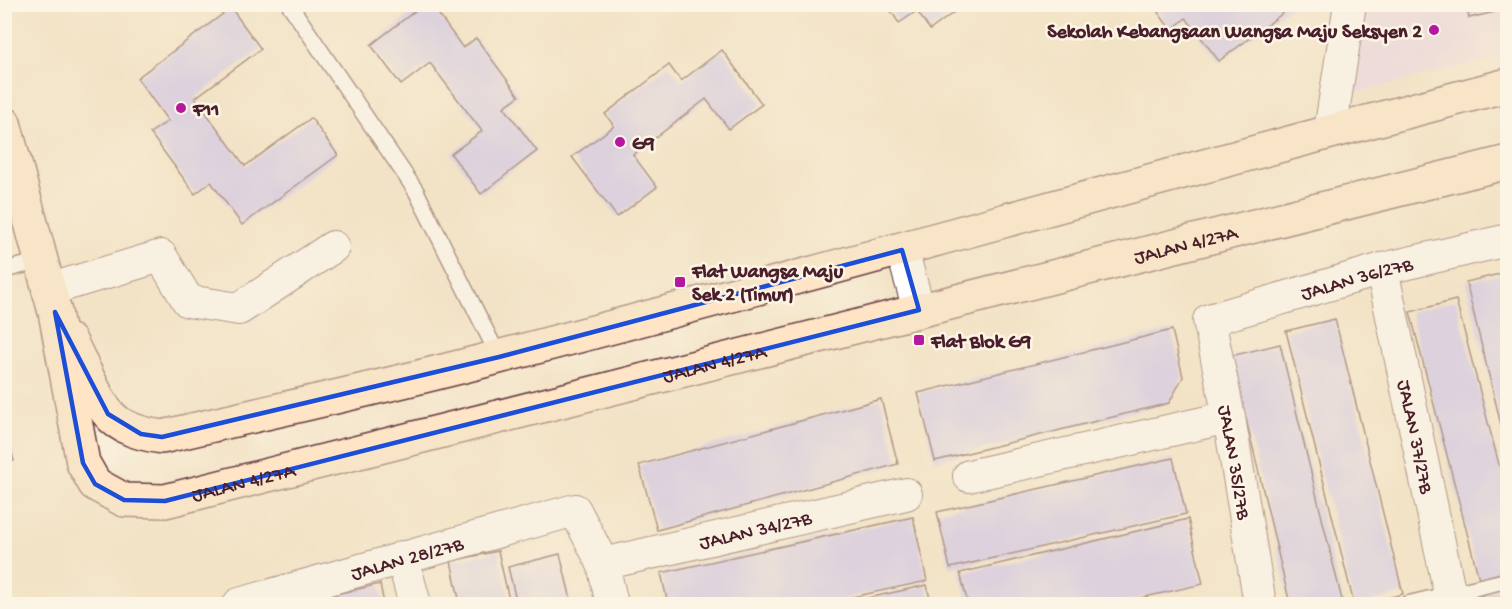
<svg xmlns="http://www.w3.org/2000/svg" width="1512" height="609" viewBox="0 0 1512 609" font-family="'Gochi Hand',sans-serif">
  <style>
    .built { fill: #e7d2ef }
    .building { fill: #c2bbf7 }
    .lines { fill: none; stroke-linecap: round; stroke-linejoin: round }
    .lane-casing { stroke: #633c42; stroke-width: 18 }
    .street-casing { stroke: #633c42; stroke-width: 34 }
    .secondary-casing { stroke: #633c42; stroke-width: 36 }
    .lane { stroke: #fff; stroke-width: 15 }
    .street { stroke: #fff; stroke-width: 32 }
    .secondary { stroke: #ffe4c6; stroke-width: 33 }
    .marked { fill: none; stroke: #1d4ed8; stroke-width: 4.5; stroke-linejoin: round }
    .poi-dot { fill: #b5179e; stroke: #fcf5e5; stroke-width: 2 }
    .labels { text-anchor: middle; stroke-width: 5; stroke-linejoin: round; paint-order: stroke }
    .poi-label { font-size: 20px; font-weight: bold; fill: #4a1f2b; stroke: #fcf5e5; text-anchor: start }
    .street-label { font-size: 20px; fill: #4a1f2b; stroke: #fcf5e5 }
  </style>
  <rect width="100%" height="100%" fill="#fcf5e5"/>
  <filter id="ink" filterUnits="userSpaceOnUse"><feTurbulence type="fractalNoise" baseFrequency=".0167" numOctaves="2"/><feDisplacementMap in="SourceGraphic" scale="12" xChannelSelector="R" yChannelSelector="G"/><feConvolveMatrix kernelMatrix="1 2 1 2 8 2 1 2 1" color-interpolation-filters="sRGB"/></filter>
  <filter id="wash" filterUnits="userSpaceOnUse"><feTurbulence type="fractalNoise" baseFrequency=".008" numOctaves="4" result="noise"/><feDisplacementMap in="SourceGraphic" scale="24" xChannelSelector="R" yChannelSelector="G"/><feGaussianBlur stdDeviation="1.35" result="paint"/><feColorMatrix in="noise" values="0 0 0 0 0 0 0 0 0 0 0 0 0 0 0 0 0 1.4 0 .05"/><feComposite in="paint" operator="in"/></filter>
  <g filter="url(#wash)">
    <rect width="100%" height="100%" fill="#f3e3c6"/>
    <!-- built -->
    <polygon class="built" points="1365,5 1507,5 1507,56 1350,94"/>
    <g id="blocks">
      <!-- building -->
      <g class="building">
        <polygon points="424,4 431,4 463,48 476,38 519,96 504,107 537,151 481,194 451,154 482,131 430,63 401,85 371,45"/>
        <polygon points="886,4 965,4 930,30 917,11 899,23"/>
        <polygon points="1152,4 1216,4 1219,8 1224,4 1295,4 1219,61 1186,18 1171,30"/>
        <polygon points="1466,5 1508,5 1508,9 1469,18"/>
        <polygon points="231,8 261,49 195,98 245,166 311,118 338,155 242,225 211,182 195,194 150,133 168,121 137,78"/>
        <polygon points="722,50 762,104 729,129 706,99 633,155 657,187 617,217 572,157 614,126 605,114 669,65 681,81"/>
        <polygon points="1508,272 1508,448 1507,449 1466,282"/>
        <polygon points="1456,300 1508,499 1508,571 1479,579 1410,312"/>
        <polygon points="1335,319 1403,594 1362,604 1354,604 1286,331"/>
        <polygon points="1172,330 1183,377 1169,403 935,461 918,393"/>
        <polygon points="1280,344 1328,543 1343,604 1290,604 1268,511 1231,356"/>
        <polygon points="881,399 898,464 657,530 639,465"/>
        <polygon points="4,422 14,461 4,463"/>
        <polygon points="1173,458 1186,514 950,568 937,512"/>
        <polygon points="913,517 927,581 820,604 668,604 661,573"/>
        <polygon points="1188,519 1203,584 1114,604 968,604 960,573"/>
        <polygon points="498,551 510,604 460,604 451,561"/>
        <polygon points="560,554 572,604 517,604 508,567"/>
        <polygon points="380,584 384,604 334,604 332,595"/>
        <polygon points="927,585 931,604 841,604"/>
        <polygon points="1508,587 1508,604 1483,604 1481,593"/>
      </g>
    </g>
  </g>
  <g filter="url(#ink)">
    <use href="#blocks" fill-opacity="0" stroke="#633c42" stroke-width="1.5"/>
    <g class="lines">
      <!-- lane casing -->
      <g class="lane-casing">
        <g id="lane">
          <polyline points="289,4 416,191 499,357"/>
          <polyline points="4,270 41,261"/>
          <polyline points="1407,604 1508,580"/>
        </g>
      </g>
      <!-- street casing -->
      <g class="street-casing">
        <g id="street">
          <polyline points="1330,131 1350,4"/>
          <polyline points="902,250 919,310"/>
          <path id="s1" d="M1382 269 1452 604"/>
          <polyline points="48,290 161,256 188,301 239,309 333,247"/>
          <polyline points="969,476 1229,417"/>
          <polyline points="402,557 415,604"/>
          <path id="s2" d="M603 564 906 494"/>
          <path id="s3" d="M239 604 575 510 603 564 612 604"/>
          <path id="s4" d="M1260 604 1229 417 1209 320 1382 269 1508 240"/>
        </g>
      </g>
      <!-- secondary casing -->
      <g class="secondary-casing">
        <g id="secondary">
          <path id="s5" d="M4 123 55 312 83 463 95 484 124 500 165 501 1508 162"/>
          <path d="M70 341C81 362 94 394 107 412 120 429 143 434 162 437 276 410 390 386 502 356 838 269 1172 172 1508 85"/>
        </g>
      </g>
      <!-- lane -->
      <use href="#lane" class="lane"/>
      <!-- street -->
      <use href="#street" class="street"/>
      <!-- secondary -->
      <use href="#secondary" class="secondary"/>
    </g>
  </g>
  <!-- marked area -->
  <path d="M0 0H1512V609H0ZM902 250 919 310 165 501 124 500 95 484 83 463 55 312 108 414 141 434 162 437 499 357Z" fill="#f3e3c6" fill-opacity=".55" fill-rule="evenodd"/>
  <path class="marked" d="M902 250 919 310 165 501 124 500 95 484 83 463 55 312 108 414 141 434 162 437 499 357Z"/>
  <!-- markers -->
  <g class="poi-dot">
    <circle cx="1434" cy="30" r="6"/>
    <circle cx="181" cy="108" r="6"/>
    <circle cx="620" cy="142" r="6"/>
    <rect x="674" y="276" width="12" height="12" rx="3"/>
    <rect x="913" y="334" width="12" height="12" rx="3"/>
  </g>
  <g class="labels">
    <!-- poi labels -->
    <g class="poi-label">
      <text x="1422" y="37" text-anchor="end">Sekolah Kebangsaan Wangsa Maju Seksyen 2</text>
      <text x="193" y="115">F11</text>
      <text x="632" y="149">G9</text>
      <text x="692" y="277">Flat Wangsa Maju<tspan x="692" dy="23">Sek 2 (Timur)</tspan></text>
      <text x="931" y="347">Flat Blok G9</text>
    </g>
    <!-- street labels -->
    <g class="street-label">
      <text dy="7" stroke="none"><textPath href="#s5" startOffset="1500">JALAN 4/27A</textPath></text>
      <text dy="7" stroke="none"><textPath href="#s4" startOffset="442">JALAN 36/27B</textPath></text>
      <text dy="7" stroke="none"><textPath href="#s5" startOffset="1014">JALAN 4/27A</textPath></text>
      <text dy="7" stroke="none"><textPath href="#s1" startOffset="171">JALAN 37/27B</textPath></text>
      <text transform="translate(1236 462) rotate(80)" y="7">JALAN 35/27B</text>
      <text dy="7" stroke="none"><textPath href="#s5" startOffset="528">JALAN 4/27A</textPath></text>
      <text dy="7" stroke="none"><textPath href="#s2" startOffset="156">JALAN 34/27B</textPath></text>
      <text dy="7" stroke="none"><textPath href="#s3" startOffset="174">JALAN 28/27B</textPath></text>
    </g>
  </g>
  <!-- margin -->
  <rect width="1512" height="609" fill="none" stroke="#fcf5e5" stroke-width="24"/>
</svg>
